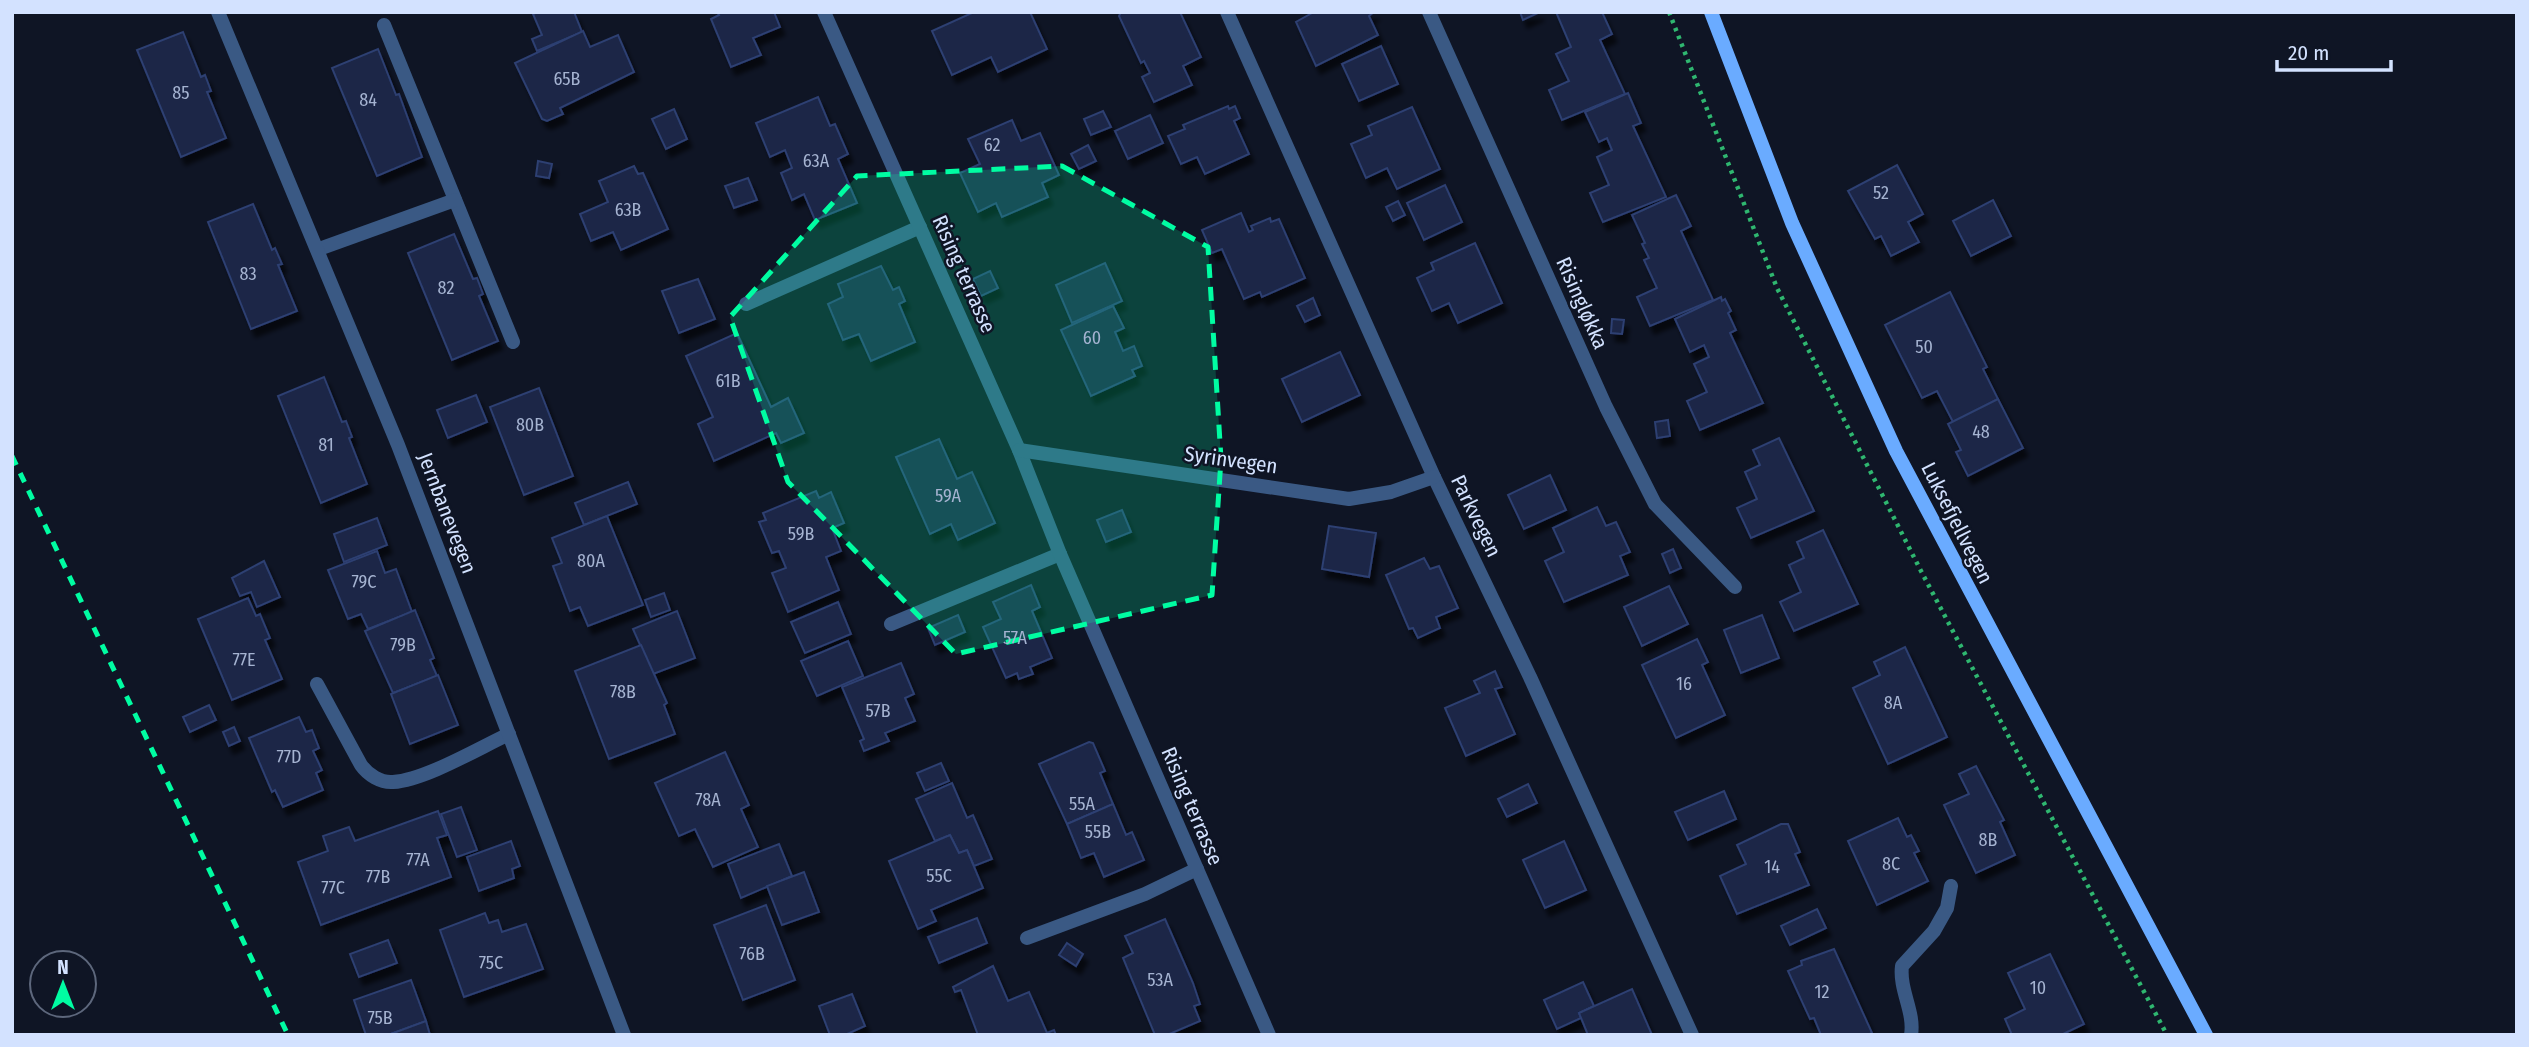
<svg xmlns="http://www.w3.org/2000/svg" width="2529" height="1047" viewBox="0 0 2529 1047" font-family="'Fira Sans Condensed',sans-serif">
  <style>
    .building { fill: #1b2646; stroke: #2d3f72; stroke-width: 2; filter: url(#shadow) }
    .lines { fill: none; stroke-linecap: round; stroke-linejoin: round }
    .path { stroke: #2fb770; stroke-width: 4.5; stroke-dasharray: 3.5 5; stroke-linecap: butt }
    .lane { stroke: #3a5984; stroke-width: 14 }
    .street { stroke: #3a5984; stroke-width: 14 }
    .secondary { stroke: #6aabff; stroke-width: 14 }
    .rail { stroke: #00fda2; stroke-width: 5; stroke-dasharray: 10 9; stroke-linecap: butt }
    .marked { fill: #00fda2; fill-opacity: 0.2; stroke: #00fda2; stroke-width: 5; stroke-dasharray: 14 9; stroke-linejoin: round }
    .labels { text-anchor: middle; stroke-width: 5; stroke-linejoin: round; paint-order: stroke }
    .number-label { font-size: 18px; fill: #a5b3d1 }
    .street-label { font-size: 21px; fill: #d3e2ff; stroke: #0f1525 }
  </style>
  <defs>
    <filter id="shadow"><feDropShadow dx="4.5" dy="8" stdDeviation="2" flood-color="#0009"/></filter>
  </defs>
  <rect width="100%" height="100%" fill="#0f1525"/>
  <!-- building -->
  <g class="building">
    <polygon points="538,12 574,12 582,32 537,51 532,39 542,35 533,14"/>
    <polygon points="717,12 774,12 780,27 753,38 761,55 731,67 711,19 719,15"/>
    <polygon points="974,12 1030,12 1047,49 998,72 991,57 952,75 932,31"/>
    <polygon points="1121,12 1180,12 1201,57 1183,66 1192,85 1154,102 1142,77 1150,73 1144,61 1141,63 1119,16"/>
    <polygon points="1314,12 1374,12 1369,16 1378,35 1316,66 1296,22"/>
    <polygon points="1520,12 1540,12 1523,20"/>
    <polygon points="1556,12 1602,12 1612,34 1600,40 1625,94 1562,120 1549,90 1569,81 1556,54 1571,47"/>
    <polygon points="583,31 590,47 618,35 634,72 560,108 563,114 547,121 542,119 515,63"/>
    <polygon points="183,32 201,77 205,75 211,91 207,92 226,138 181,157 137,50"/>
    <polygon points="1381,46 1398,84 1359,101 1342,64"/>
    <polygon points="378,49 396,95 399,94 422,157 377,176 332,68"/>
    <polygon points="1628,93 1641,123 1633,126 1666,197 1603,222 1590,193 1609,185 1597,157 1612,150 1607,138 1599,142 1585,112"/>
    <polygon points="818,97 830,126 835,124 848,154 838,159 857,203 815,220 804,194 792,200 781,173 792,168 785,150 770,157 756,123"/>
    <polygon points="1228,106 1229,109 1235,106 1240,118 1234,121 1249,154 1205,174 1197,157 1181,164 1168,136 1185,129 1183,125"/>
    <polygon points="1412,107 1440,169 1397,189 1387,168 1366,178 1351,144 1372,135 1368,126"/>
    <polygon points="674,109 687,139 666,149 652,119"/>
    <polygon points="1103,111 1111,127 1091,135 1084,119"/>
    <polygon points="1150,115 1163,143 1128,159 1115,131"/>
    <polygon points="1012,120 1021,141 1040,133 1059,175 1042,183 1048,197 1002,217 996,203 978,212 960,173 980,164 968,139"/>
    <polygon points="1088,145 1096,161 1079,169 1071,154"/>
    <polygon points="538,161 552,164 549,178 536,176"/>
    <polygon points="1897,165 1923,214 1908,222 1919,242 1891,256 1881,236 1875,239 1848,191"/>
    <polygon points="634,166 638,174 643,173 668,229 621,250 613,232 591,241 580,214 608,202 599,181"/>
    <polygon points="748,178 757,200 734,208 725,186"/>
    <polygon points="1445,185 1462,222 1424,240 1407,203"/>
    <polygon points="1676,195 1691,226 1681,231 1713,300 1650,326 1637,297 1657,288 1644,260 1649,258 1642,244 1645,243 1632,215"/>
    <polygon points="1993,200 2011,236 1971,256 1953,221"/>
    <polygon points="1398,201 1405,215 1393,221 1386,207"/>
    <polygon points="253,204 272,250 275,248 282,264 278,265 297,311 251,329 208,222"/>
    <polygon points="1241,213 1249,232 1253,230 1251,226 1270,218 1271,222 1279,219 1305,278 1262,297 1260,292 1244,299 1222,249 1212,253 1202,230"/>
    <polygon points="454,234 473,279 477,278 483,294 479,296 498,341 452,360 408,253"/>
    <polygon points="1475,243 1502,303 1458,323 1449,303 1432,311 1417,278 1434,270 1431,263"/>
    <polygon points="1105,263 1122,301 1072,323 1056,285"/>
    <polygon points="881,266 893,290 899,287 905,301 899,304 915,342 871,361 859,334 843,340 828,304 843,297 838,284"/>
    <polygon points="990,271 998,288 981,296 973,279"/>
    <polygon points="698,279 715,319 679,333 662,291"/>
    <polygon points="1950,292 1987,367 1983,369 1998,399 1953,422 1937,391 1922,398 1885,325"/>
    <polygon points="1721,297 1722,301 1725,299 1731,311 1728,313 1736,330 1730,333 1763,403 1700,430 1687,401 1707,392 1694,364 1709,357 1704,345 1690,352 1675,319"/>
    <polygon points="1313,298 1320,315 1305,322 1297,306"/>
    <polygon points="1113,306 1124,328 1115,332 1123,351 1134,346 1142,366 1132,370 1135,376 1091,396 1061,330"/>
    <polygon points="1612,319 1624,320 1622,334 1611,333"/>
    <polygon points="737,333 771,407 788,398 804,433 781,443 776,433 714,461 698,424 713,417 686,356"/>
    <polygon points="1340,352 1360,395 1302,422 1282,379"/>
    <polygon points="324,377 342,422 346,421 352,437 349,438 367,484 321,503 278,396"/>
    <polygon points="539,388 573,476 524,495 490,407"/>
    <polygon points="476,395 487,422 448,438 437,410"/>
    <polygon points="1998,399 2023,448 1968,476 1956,452 1961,450 1948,424"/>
    <polygon points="1668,420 1670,436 1657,438 1655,422"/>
    <polygon points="1779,438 1814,511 1751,538 1737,508 1757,499 1745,472 1760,465 1753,450"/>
    <polygon points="939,439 957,479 972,472 995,523 958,540 951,524 930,534 896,457"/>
    <polygon points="1550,475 1566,510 1524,529 1508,495"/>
    <polygon points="628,482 637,504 584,525 575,503"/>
    <polygon points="816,491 819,498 831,492 844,523 832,528 841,551 826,557 839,590 788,612 772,573 786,568 779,551 772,553 759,522 766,520 763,513"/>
    <polygon points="1597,507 1606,526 1616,522 1630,552 1620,556 1628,575 1564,602 1545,561 1564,552 1553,528"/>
    <polygon points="1122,510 1131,532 1106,542 1097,520"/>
    <polygon points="607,516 643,605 588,626 580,607 570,611 553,566 562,563 552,538"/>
    <polygon points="377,518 387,545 344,562 334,534"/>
    <polygon points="1329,526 1376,533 1369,577 1322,569"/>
    <polygon points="1823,530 1858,604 1794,631 1780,602 1801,592 1789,565 1804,558 1797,542"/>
    <polygon points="1673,549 1681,568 1670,573 1662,554"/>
    <polygon points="377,551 385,573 396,569 412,612 368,629 361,614 348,619 328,570"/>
    <polygon points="1424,558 1430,569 1439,566 1458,608 1436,617 1440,628 1418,638 1413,628 1409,629 1386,575"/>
    <polygon points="264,561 280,597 257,607 251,592 240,596 232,578"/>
    <polygon points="1031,585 1040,607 1032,611 1052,658 1030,667 1033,674 1019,679 1017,673 1006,678 983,627 1001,619 993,602"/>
    <polygon points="1669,586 1688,624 1642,646 1624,607"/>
    <polygon points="664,593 670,610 651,617 645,600"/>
    <polygon points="248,598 256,616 260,614 270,638 265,640 282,679 232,700 198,619"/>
    <polygon points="838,602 851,634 805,653 791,622"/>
    <polygon points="415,610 434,658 430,660 437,676 393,693 365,631"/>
    <polygon points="677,611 695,658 653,674 633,629"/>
    <polygon points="958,615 965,632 935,645 928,628"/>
    <polygon points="1762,615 1779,658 1741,673 1724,630"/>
    <polygon points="1697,639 1708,662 1702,665 1725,715 1676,738 1642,665"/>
    <polygon points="848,641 863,676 817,696 801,661"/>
    <polygon points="641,645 667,703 664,705 675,734 609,759 575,671"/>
    <polygon points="1905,647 1947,737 1888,764 1853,688 1880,675 1874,662"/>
    <polygon points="901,663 914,694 905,698 915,721 885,733 889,741 864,751 860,741 864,739 842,687"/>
    <polygon points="1495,671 1502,687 1495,689 1515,734 1466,756 1445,708 1480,693 1474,681"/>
    <polygon points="438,675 458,725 410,744 391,694"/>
    <polygon points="209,705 216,720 190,732 183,717"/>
    <polygon points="299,717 306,732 312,730 319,748 313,751 322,770 316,773 323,790 283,807 275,790 272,792 249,738"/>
    <polygon points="234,727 240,741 229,746 223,732"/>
    <polygon points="1089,742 1093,743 1105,771 1100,773 1113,804 1067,824 1039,764"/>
    <polygon points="725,752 749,805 741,809 758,847 713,867 695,829 679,836 655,783"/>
    <polygon points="941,763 949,781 925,791 917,773"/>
    <polygon points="1976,766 2004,820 2000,822 2015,855 1976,873 1944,805 1969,794 1959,774"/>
    <polygon points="952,783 967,818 973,815 992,859 974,866 967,850 959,853 950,835 935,841 916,799"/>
    <polygon points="1528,784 1537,803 1507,817 1498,799"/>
    <polygon points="1724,791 1736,819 1688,840 1675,812"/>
    <polygon points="1113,804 1126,835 1132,832 1144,860 1104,877 1094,853 1081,858 1067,824"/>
    <polygon points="461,807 477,850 457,857 441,814"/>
    <polygon points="438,811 447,835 437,838 451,877 321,925 298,862 328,851 323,836 349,827 355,841"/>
    <polygon points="1898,818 1907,837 1911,835 1919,851 1914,853 1928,881 1877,905 1848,841"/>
    <polygon points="1781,824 1788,824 1800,852 1795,854 1809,885 1737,914 1720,876 1746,864 1737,845"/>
    <polygon points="950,835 959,853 967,850 983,888 931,910 936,921 918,929 889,861"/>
    <polygon points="511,841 520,866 512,869 514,878 479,891 467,857"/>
    <polygon points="1564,841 1586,890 1545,908 1523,860"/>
    <polygon points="779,844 792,876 741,898 728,864"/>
    <polygon points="804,872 819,912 782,925 767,886"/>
    <polygon points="766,905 795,980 743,1000 714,925"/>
    <polygon points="1817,909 1826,928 1790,945 1781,926"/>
    <polygon points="485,913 489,923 498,920 502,932 526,924 543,969 464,997 440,930"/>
    <polygon points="977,918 987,943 939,963 928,937"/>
    <polygon points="1165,919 1193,983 1200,1004 1194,1006 1200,1021 1167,1035 1155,1035 1123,958 1133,953 1125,936"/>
    <polygon points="388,940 397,963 359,977 350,954"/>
    <polygon points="1067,943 1083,954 1076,966 1059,955"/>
    <polygon points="1834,949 1872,1033 1867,1035 1821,1035 1814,1018 1810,1019 1788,971 1802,965 1801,961"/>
    <polygon points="2050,954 2084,1024 2061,1035 2012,1035 2005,1019 2025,1009 2008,973"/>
    <polygon points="993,966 1008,1001 1029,992 1047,1033 1054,1030 1056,1035 978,1035 961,990 955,992 953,987"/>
    <polygon points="411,980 426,1021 388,1035 366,1035 354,1000"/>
    <polygon points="1583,982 1594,1006 1579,1013 1581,1018 1557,1029 1544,1000"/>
    <polygon points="1632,989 1652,1035 1588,1035 1579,1013"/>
    <polygon points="852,994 865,1026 845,1035 830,1035 819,1006"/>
    <polygon points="426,1021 430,1035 388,1035"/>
  </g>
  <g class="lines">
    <!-- path -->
    <polyline class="path" points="1669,12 1777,288 1921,571 2167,1035"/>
    <!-- lane -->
    <g class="lane">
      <polyline points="384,25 513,342"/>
      <polyline points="319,249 455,200"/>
      <polyline points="746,304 920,227"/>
      <polyline points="891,624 1060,554"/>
      <path d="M317 684 361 765C368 775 381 783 393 782 425 780 479 748 509 734"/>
      <polyline points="1027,938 1145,894 1197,869"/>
      <path d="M1911 1035C1915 1012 1899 990 1902 966L1934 931 1947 908 1951 886"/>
    </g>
    <!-- street -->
    <g class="street">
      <polyline points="218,12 398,445 624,1035"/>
      <polyline points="824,12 1019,450 1060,554 1269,1035"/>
      <polyline points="1227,12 1434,477 1530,677 1692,1035"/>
      <polyline points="1429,12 1606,407 1655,504 1735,587"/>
      <polyline points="1019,450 1349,499 1391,492 1434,477"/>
    </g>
    <!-- secondary -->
    <polyline class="secondary" points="1711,12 1792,223 1896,451 2206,1035"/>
    <!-- rail -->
    <polyline class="rail" points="12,456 288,1035"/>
  </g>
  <!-- marked area -->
  <path class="marked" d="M1062 166 1208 247 1221 459 1212 595 956 654 788 482 730 317 857 176Z"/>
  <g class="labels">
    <!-- number labels -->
    <g class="number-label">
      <text x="567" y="85">65B</text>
      <text x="181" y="99">85</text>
      <text x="368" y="106">84</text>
      <text x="992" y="151">62</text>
      <text x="816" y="167">63A</text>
      <text x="1881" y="199">52</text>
      <text x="628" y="216">63B</text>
      <text x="248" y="280">83</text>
      <text x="446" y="294">82</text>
      <text x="1092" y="344">60</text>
      <text x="1924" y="353">50</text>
      <text x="728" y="387">61B</text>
      <text x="530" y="431">80B</text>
      <text x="1981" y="438">48</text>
      <text x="326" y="451">81</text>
      <text x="948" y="502">59A</text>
      <text x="801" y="540">59B</text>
      <text x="591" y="567">80A</text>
      <text x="364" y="588">79C</text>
      <text x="1015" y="644">57A</text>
      <text x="403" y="651">79B</text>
      <text x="244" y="666">77E</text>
      <text x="1684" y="690">16</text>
      <text x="623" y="698">78B</text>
      <text x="1893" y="709">8A</text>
      <text x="878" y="717">57B</text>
      <text x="289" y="763">77D</text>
      <text x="708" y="806">78A</text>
      <text x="1082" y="810">55A</text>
      <text x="1098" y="838">55B</text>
      <text x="1988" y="846">8B</text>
      <text x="418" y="866">77A</text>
      <text x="1891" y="870">8C</text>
      <text x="1772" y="873">14</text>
      <text x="939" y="882">55C</text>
      <text x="378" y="883">77B</text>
      <text x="333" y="894">77C</text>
      <text x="752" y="960">76B</text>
      <text x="491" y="969">75C</text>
      <text x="1160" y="986">53A</text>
      <text x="2038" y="994">10</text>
      <text x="1822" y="998">12</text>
      <text x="380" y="1024">75B</text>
    </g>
    <!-- street labels -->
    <g class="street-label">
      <text transform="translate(964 274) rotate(66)" y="7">Rising terrasse</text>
      <text transform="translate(1582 303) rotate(66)" y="7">Risingløkka</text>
      <text transform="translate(1231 460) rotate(8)" y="7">Syrinvegen</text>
      <text transform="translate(447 513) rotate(69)" y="7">Jernbanevegen</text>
      <text transform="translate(1476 516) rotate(64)" y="7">Parkvegen</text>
      <text transform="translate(1957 523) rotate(63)" y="7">Luksefjellvegen</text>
      <text transform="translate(1192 806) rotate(67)" y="7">Rising terrasse</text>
    </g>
  </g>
  <!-- border -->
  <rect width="2529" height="1047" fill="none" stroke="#d3e2ff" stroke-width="28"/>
  <!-- north arrow -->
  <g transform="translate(63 984)"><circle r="33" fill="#0f1525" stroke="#5d677c" stroke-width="2"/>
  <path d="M0-5L12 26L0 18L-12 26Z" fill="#00fda2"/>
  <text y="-10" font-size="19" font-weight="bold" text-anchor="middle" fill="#d3e2ff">N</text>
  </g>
  <!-- scale -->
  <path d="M2277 60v10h114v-10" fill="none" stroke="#d3e2ff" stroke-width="3.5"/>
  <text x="2288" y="60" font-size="21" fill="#d3e2ff" stroke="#0f1525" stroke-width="5" paint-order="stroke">20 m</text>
</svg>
